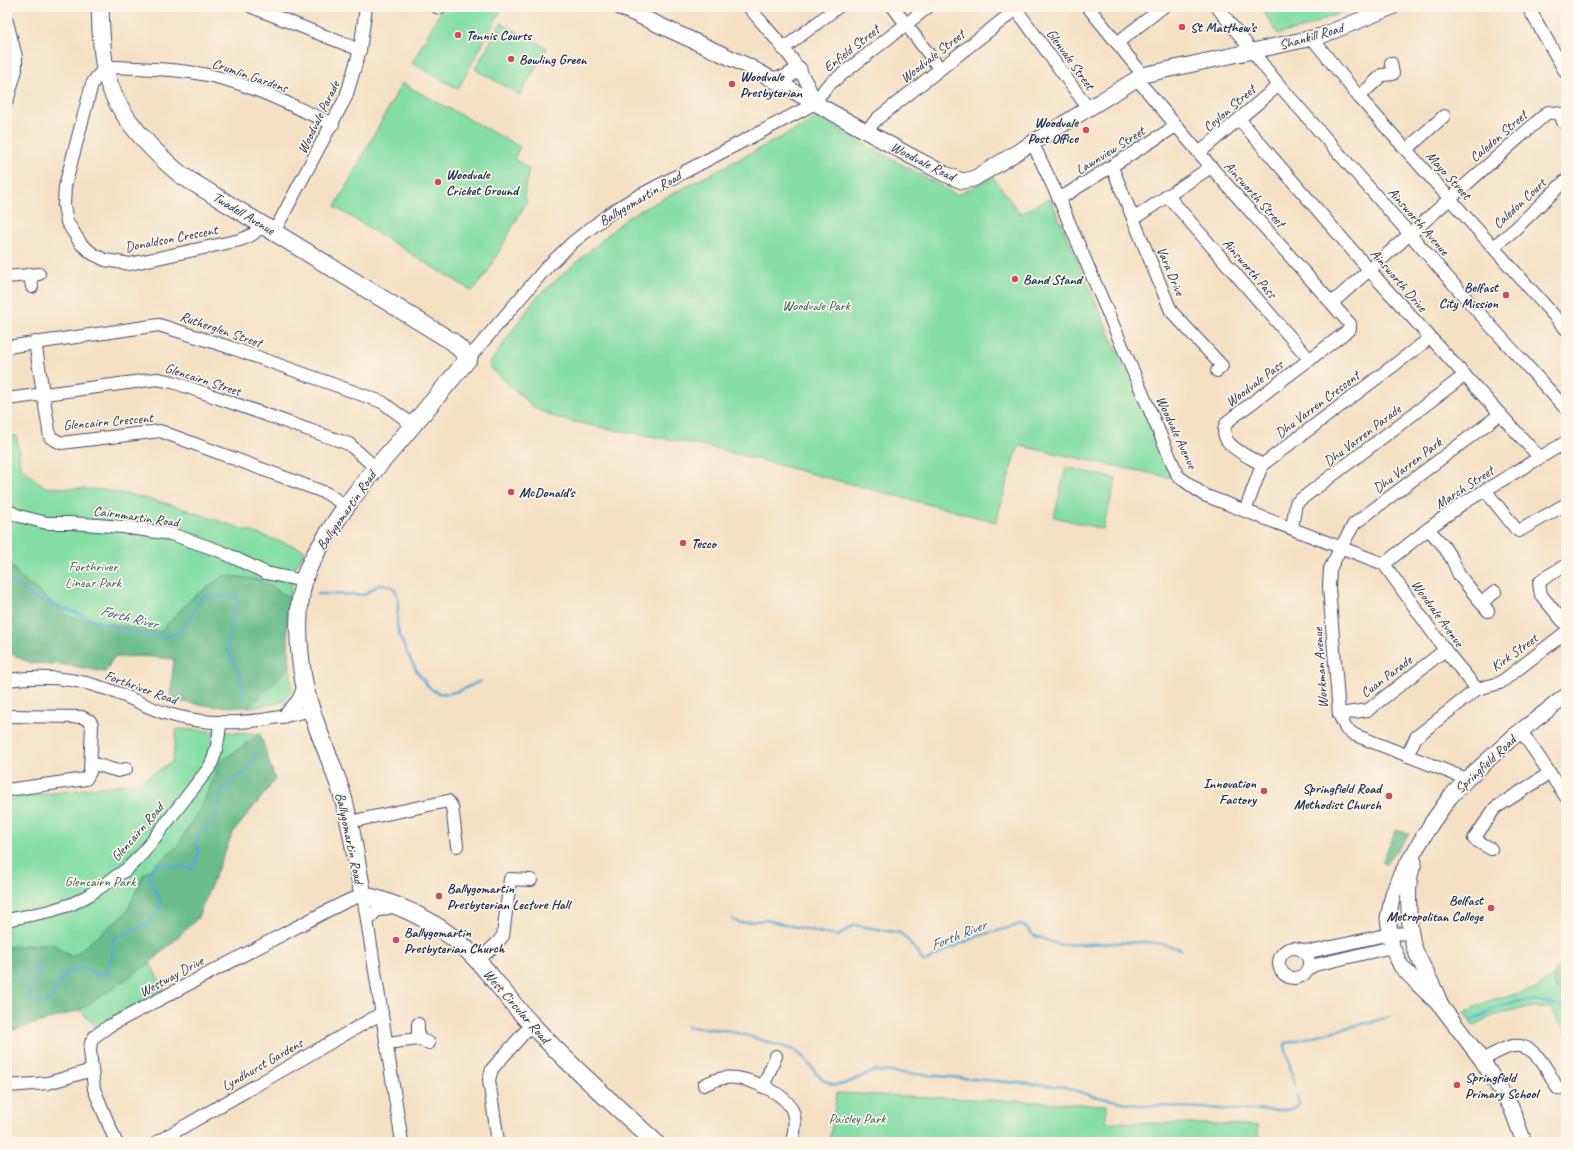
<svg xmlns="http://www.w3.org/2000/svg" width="1573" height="1149" viewBox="0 0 1573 1149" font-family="Caveat,sans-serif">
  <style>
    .green { fill: #84dea4; stroke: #508681 }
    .forest { fill: #6bbd8a; stroke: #437674 }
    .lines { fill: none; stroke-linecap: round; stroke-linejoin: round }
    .stream { stroke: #5aa9d4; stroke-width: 2.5 }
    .minor-casing { stroke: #3c4a6d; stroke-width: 14 }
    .major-casing { stroke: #3c4a6d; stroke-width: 17 }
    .highway-casing { stroke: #3c4a6d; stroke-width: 19 }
    .minor { stroke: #fff; stroke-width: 12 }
    .major { stroke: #fff; stroke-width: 15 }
    .highway { stroke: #fff; stroke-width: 17 }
    .poi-dot { fill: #d1495b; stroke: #fcf5e5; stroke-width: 1.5 }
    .labels { text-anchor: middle; stroke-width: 3.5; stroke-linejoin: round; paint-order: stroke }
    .poi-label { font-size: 14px; font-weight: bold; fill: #1b2f5e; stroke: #fcf5e5; text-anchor: start }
    .street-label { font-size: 14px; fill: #1b2f5e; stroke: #fcf5e5 }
    .park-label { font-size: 14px; fill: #355b70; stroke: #fcf5e5 }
    .water-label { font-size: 15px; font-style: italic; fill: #315a87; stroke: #fcf5e5 }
  </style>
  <rect width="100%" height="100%" fill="#fcf5e5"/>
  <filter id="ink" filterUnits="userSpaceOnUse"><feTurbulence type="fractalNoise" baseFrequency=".025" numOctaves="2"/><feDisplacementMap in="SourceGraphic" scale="8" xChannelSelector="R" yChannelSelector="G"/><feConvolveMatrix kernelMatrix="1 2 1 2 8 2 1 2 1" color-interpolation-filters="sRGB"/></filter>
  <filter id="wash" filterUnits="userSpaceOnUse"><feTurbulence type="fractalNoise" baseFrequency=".012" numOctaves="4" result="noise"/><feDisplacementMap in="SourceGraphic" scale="16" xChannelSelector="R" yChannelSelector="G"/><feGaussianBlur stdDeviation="0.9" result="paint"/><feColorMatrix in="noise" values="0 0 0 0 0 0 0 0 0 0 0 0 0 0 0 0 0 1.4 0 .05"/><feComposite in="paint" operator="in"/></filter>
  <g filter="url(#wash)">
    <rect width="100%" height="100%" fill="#f5e0c4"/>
    <!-- green -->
    <g class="green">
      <polygon points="443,7 503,7 458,89 412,63"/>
      <polygon points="1269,7 1354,7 1304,28 1278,34 1263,11"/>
      <polygon points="501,23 547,48 520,95 475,69"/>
      <polygon points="402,83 520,147 514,159 529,169 524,195 527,201 487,273 472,291 335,207"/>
      <polygon points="818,118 957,195 993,177 1020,214 1050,198 1173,478 1020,446 1014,457 996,522 706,446 604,428 560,419 536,409 489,366 494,356 536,298 628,217"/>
      <polygon points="17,436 20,467 45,487 106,490 132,495 172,505 305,550 295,568 289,597 287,630 292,690 284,701 268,705 250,707 213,706 170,700 174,659 144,656 114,657 105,672 69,665 31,663 7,652 7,437"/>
      <polygon points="1066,467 1116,479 1103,529 1054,517"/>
      <polygon points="177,729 260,734 275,780 232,834 197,919 150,963 164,990 96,1027 80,1010 7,1032 7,799 139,782 172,762"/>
      <polygon points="1555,975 1566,980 1566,1033 1551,1008 1521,1008 1496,1015 1473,1026 1464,1012 1491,1000 1535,989"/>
      <polygon points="837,1093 1107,1105 1106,1122 1258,1125 1258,1142 829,1142"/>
    </g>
    <!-- forest -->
    <g class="forest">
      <polygon points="7,559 21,578 71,617 160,632 192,598 225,575 260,580 289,597 287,630 290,666 250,707 213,706 170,700 174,659 144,656 114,657 105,672 69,665 31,663 7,652"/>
      <polygon points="260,734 275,780 232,834 197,919 150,963 80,1010 7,1032 7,947 51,943 72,957 127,912 143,875 177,847 205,799 220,762"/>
      <polygon points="1396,830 1409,834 1387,864 1382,862"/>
      <polygon points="1555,969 1566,969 1566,994 1555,988 1552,977"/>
    </g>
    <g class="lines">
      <!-- stream -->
      <g class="stream">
        <polyline points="7,578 31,596 116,628 152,636 169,636 182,631 190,619 199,600 204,596 237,596 227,650 239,671 245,697"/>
        <path d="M318 594 364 595 380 584C387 585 395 586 397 594 400 604 397 614 397 624 398 640 423 690 439 693 452 696 468 687 480 681"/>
        <polyline points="732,919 739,923 766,920 831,935 838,936 854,925 900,933 908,940 923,961 927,961 953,947 978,936 1019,925 1026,927 1033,935 1060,945 1144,942 1157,943 1181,949"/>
        <path d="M7 976 10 980 40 965 41 971 32 986 29 997 39 1005 51 998 58 985 69 970H87L99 975 108 972 113 949V939L148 924 160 908 159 897 149 878 156 863 193 869 199 852 196 845 200 833 209 826 218 816C218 810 217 802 219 797 225 775 251 782 255 752"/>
        <path d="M1471 1021C1487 1012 1505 1002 1524 1001 1536 1000 1549 1004 1561 1006L1562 1010"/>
        <polyline points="687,1027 724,1030 745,1035 794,1050 804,1058 816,1073 825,1081 835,1085 844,1084 875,1071 892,1072 1065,1087 1092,1096 1138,1105 1243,1110 1284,1110 1296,1108 1299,1104 1297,1095"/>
        <polyline points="1295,1086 1285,1046 1286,1043 1390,1017"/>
      </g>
    </g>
  </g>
  <g filter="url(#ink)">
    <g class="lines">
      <!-- minor casing -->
      <g class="minor-casing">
        <g id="minor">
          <polyline points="252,7 360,50"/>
          <polyline points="437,7 439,8"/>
          <path d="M749 7C773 37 803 65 815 102"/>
          <polyline points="893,7 940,69"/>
          <polyline points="1088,7 1143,75"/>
          <polyline points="1217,7 1279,85 1471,304 1566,409"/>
          <polyline points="1528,7 1566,73"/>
          <polyline points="1016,9 1088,108"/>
          <polyline points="7,22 16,57 16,70 7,101"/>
          <polyline points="1312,38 1359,97 1566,329"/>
          <polyline points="1117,43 1163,7"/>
          <polyline points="783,49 838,7"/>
          <path d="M1136 78 1211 167 1350 324V329L1228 421C1213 443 1247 455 1262 465"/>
          <polyline points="1359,97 1382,75 1393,74 1391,63"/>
          <polyline points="1239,119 1378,280 1540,458"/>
          <polyline points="866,131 878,118 1019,7"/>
          <polyline points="1032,142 1059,199 1178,476 1204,495 1384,564 1445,650 1477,689"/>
          <polyline points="1406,150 1444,116"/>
          <polyline points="1199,153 1279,85"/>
          <polyline points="1112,167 1171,311 1222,366 1217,371"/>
          <polyline points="1167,195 1310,360"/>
          <polyline points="1059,199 1176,126"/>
          <polyline points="1133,219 1211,167"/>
          <path d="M262 224C256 234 250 236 240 240L130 264 105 260 93 254 81 244 67 222 64 205 65 186 92 84C99 72 104 69 117 67 151 69 187 69 220 78 259 88 296 108 333 124"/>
          <polyline points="274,232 346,97 360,50 366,7"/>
          <polyline points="1493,247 1514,230 1566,180"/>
          <polyline points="30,274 32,287"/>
          <polyline points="7,277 39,274"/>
          <polyline points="1332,303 1548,112 1561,114 1563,122"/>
          <polyline points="35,342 50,437 61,443 160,431 326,493 346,506"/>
          <polyline points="7,347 159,325 232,348 382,402 413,425"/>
          <polyline points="469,358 546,268 573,242 609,214 631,200 810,106 815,102 827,86 928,7"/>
          <polyline points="7,399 157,379 173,382 349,444 376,468"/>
          <polyline points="1485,490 1516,529 1519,531 1566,504"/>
          <polyline points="7,510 19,516 47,523 71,523 123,527 171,534 220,551 266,573 304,581"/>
          <polyline points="1245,511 1262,465 1430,338"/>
          <polyline points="1292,528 1296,503 1465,375"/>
          <polyline points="1428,529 1442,544 1452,559 1459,575 1488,611"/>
          <polyline points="1384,564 1428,529 1462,504 1566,442"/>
          <polyline points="1566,565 1543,579 1539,583 1541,595 1566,625"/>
          <polyline points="1481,603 1495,592"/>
          <path d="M7 680C38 676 70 677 100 687 123 693 143 706 165 713 213 729 264 722 312 710"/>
          <polyline points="1339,714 1368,710 1445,650"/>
          <polyline points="7,716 82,717 90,721 92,725 90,772 86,779 7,790"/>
          <polyline points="283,717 298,700 305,684"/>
          <polyline points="1521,731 1566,797"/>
          <polyline points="1407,756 1416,737 1477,689 1500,683 1566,632"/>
          <polyline points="91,763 118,771 126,769"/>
          <polyline points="1467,779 1355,735 1346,729 1339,714 1329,587 1330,569 1341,547 1354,524 1499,415"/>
          <polyline points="349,822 448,801 452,807 457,846"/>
          <polyline points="1491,849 1474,839 1495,808 1550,773"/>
          <path d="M7 920 50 911 72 904 89 895 127 869 142 854 209 768C217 754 219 738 220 722"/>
          <polyline points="368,920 376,911 396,906"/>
          <circle cx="1294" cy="963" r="15"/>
          <polyline points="1302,950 1314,951 1390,934 1411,933"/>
          <polyline points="478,961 497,943 503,936 510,879 531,880"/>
          <polyline points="1309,968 1315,965 1392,947"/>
          <polyline points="418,1024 418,1039 429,1043"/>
          <polyline points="387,1043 418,1039"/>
          <path d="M1482 1060C1490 1056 1505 1047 1513 1046 1536 1042 1549 1074 1558 1089"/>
          <path d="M704 1085C710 1082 717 1079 724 1078 743 1075 779 1090 790 1106 797 1117 795 1130 792 1142"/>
          <polyline points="7,1086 48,1083 92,1070"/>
          <polyline points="763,1087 776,1056"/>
          <polyline points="116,1142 94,1089 90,1050 91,1042 95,1036 109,1026 327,911 347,901 363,895 402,1142"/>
          <polyline points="157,1142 382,1013"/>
          <polyline points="498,1142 489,1080 492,1069 531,1025"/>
        </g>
      </g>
      <!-- major casing -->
      <g class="major-casing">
        <g id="major">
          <polyline points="620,7 748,66 907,154 945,174 962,181 973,179 985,172 1143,75 1321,36 1392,7"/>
          <polyline points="775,79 785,78 799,69"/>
          <path d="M1414 862C1413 866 1411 871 1410 876 1407 891 1409 933 1414 947 1421 966 1433 983 1440 1003"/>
          <polyline points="1524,1142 1511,1107 1482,1060 1441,1006 1418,984 1401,966 1392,947 1388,918 1393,894 1400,876 1431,824 1450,797 1467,779 1513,737 1566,696"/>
        </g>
      </g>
      <!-- highway casing -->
      <g class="highway-casing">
        <path id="highway" d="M100 7C101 27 101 48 105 68 112 110 150 149 181 175L453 342 469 358C445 387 421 415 397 444 371 473 346 503 326 537 317 551 308 565 304 580 296 611 298 646 303 677 310 718 330 755 342 794 352 827 356 861 363 895 406 906 447 927 477 960 497 982 513 1006 534 1027 572 1068 614 1104 655 1142"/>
      </g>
      <!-- minor -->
      <use href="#minor" class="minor"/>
      <!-- major -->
      <use href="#major" class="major"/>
      <!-- highway -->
      <use href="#highway" class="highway"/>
    </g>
  </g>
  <!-- markers -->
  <g class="poi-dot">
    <circle cx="1182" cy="27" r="4"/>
    <circle cx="458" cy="35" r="4"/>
    <circle cx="511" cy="59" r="4"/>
    <circle cx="732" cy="84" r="4"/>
    <circle cx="1086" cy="130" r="4"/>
    <circle cx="438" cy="182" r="4"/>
    <circle cx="1015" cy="279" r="4"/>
    <circle cx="1506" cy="295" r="4"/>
    <circle cx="511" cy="492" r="4"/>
    <circle cx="683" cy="543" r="4"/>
    <circle cx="1264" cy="791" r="4"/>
    <circle cx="1389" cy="796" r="4"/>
    <circle cx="439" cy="896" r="4"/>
    <circle cx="1491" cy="908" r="4"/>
    <circle cx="396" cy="940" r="4"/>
    <circle cx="1457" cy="1085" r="4"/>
  </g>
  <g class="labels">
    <!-- poi labels -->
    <g class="poi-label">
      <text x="1190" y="32">St Matthew’s</text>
      <text x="466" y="40">Tennis Courts</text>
      <text x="519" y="64">Bowling Green</text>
      <text x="740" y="81">Woodvale<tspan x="740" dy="16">Presbyterian</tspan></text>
      <text x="1078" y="127" text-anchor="end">Woodvale<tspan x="1078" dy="16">Post Office</tspan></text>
      <text x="446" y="179">Woodvale<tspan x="446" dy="16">Cricket Ground</tspan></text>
      <text x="1023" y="284">Band Stand</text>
      <text x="1498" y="292" text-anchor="end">Belfast<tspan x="1498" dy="16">City Mission</tspan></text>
      <text x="519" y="497">McDonald's</text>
      <text x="691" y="548">Tesco</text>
      <text x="1256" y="788" text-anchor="end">Innovation<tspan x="1256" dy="16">Factory</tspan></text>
      <text x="1381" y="793" text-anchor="end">Springfield Road<tspan x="1381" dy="16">Methodist Church</tspan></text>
      <text x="447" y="893">Ballygomartin<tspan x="447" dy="16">Presbyterian Lecture Hall</tspan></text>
      <text x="1483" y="905" text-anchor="end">Belfast<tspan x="1483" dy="16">Metropolitan College</tspan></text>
      <text x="404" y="937">Ballygomartin<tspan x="404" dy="16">Presbyterian Church</tspan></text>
      <text x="1465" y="1082">Springfield<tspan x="1465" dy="16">Primary School</tspan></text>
    </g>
    <!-- street labels -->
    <g class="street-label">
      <text transform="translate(1311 36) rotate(-16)" y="5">Shankill Road</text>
      <text transform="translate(851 48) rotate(-38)" y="5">Enfield Street</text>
      <text transform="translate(932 56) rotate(-38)" y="5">Woodvale Street</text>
      <text transform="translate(1071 59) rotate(54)" y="5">Glenvale Street</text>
      <text transform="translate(250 75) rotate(19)" y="5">Crumlin Gardens</text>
      <text transform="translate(1229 108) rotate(-41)" y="5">Ceylon Street</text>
      <text transform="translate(318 117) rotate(-64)" y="5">Woodvale Parade</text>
      <text transform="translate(1498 136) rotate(-41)" y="5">Caledon Street</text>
      <text transform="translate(1110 150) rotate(-32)" y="5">Lawnview Street</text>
      <text transform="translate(923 161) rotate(27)" y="5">Woodvale Road</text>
      <text transform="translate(1449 175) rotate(48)" y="5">Mayo Street</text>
      <text transform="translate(1255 194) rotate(48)" y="5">Ainsworth Street</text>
      <text transform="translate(640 198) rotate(-31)" y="5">Ballygomartin Road</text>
      <text transform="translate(1519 203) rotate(-43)" y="5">Caledon Court</text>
      <text transform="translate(244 213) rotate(31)" y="5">Twadell Avenue</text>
      <text transform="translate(1419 221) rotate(49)" y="5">Ainsworth Avenue</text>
      <text transform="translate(171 238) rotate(-11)" y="5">Donaldson Crescent</text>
      <text transform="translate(1250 268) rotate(49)" y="5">Ainsworth Pass</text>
      <text transform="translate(1171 271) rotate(67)" y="5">Vara Drive</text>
      <text transform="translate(1399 280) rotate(49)" y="5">Ainsworth Drive</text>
      <text transform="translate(221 329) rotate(19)" y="5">Rutherglen Street</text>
      <text transform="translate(203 379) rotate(18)" y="5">Glencairn Street</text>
      <text transform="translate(1254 383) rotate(-37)" y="5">Woodvale Pass</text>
      <text transform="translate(1317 404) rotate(-37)" y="5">Dhu Varren Crescent</text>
      <text transform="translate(108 421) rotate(-5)" y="5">Glencairn Crescent</text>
      <text transform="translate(1177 432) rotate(65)" y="5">Woodvale Avenue</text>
      <text transform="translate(1362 435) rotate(-37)" y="5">Dhu Varren Parade</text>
      <text transform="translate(1407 465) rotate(-37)" y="5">Dhu Varren Park</text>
      <text transform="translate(1464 487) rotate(-33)" y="5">March Street</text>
      <text transform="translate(346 510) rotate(-55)" y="5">Ballygomartin Road</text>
      <text transform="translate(136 516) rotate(8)" y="5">Cairnmartin Road</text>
      <text transform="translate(1438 613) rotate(54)" y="5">Woodvale Avenue</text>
      <text transform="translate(1514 652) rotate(-36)" y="5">Kirk Street</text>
      <text transform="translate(1320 668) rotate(-94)" y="5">Workman Avenue</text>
      <text transform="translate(1386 676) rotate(-37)" y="5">Cuan Parade</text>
      <text transform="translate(141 687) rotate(20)" y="5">Forthriver Road</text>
      <text transform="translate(1485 764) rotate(-43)" y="5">Springfield Road</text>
      <text transform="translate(137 832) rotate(-49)" y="5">Glencairn Road</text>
      <text transform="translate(350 838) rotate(78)" y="5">Ballygomartin Road</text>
      <text transform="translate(171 976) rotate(-28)" y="5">Westway Drive</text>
      <text transform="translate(517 1006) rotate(49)" y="5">West Circular Road</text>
      <text transform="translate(262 1064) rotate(-30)" y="5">Lyndhurst Gardens</text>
    </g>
    <!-- park labels -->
    <g class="park-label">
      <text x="816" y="310">Woodvale Park</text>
      <text x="93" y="571">Forthriver<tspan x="93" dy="16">Linear Park</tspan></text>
      <text x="100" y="886">Glencairn Park</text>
      <text x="857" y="1123">Paisley Park</text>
    </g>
    <!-- water labels -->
    <g class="water-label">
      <text transform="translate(129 617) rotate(14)" y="5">Forth River</text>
      <text transform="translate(958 935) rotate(-22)" y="5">Forth River</text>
    </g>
  </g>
  <!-- margin -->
  <rect width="1573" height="1149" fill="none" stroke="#fcf5e5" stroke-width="24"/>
</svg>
